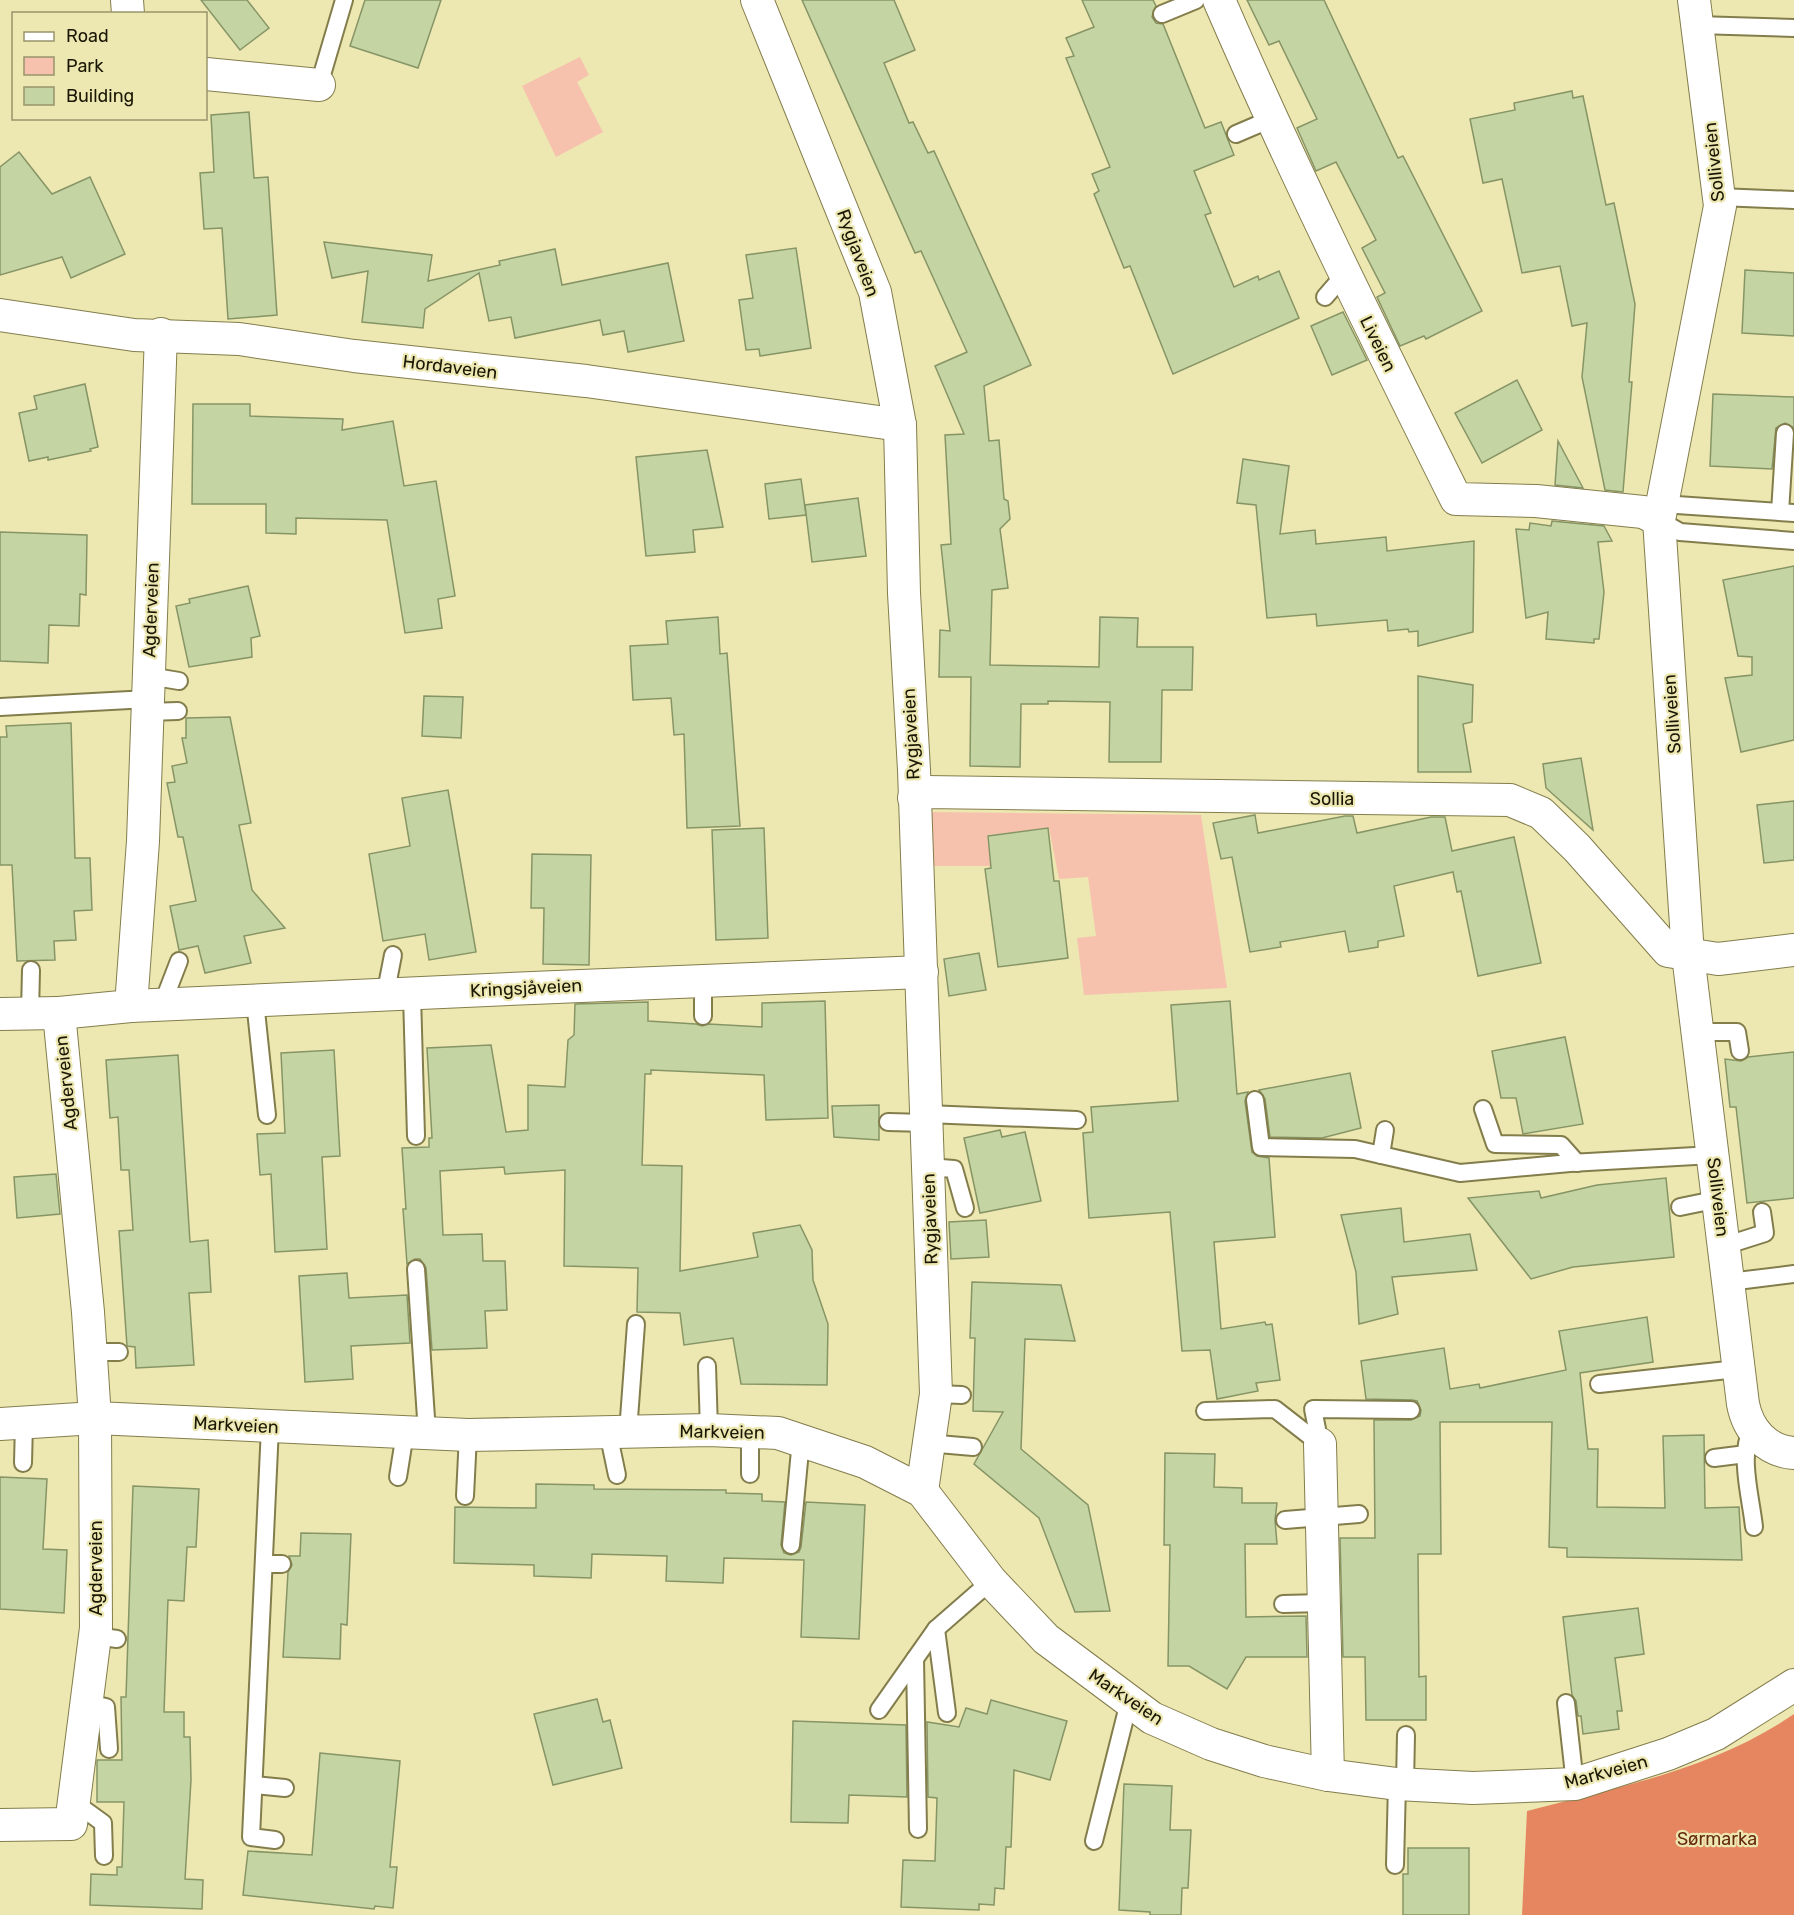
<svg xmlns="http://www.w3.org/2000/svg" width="1794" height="1915" viewBox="0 0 1794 1915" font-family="Rubik,sans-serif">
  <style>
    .green { fill: #f7c2ad }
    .forest { fill: #e58660 }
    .building { fill: #c4d4a2; stroke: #879566; stroke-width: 1.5 }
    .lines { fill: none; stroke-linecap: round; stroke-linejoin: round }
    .lane-casing { stroke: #837d4c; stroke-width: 20 }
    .street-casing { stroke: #837d4c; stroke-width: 34 }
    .lane { stroke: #fff; stroke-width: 16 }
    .street { stroke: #fff; stroke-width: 32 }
    .labels { text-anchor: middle; stroke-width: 4.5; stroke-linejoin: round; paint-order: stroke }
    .street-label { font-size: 18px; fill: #1a1704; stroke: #ede7b2 }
    .park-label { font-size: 18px; fill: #662a0f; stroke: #ede7b2 }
  </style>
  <rect width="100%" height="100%" fill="#ede7b2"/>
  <!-- green -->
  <g class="green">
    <polygon points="580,57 589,75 577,82 603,132 556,157 522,86"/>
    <polygon points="932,812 1201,815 1227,988 1084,995 1077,938 1096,936 1088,877 1059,879 1049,828 987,835 991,866 933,866"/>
  </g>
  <!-- forest -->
  <path class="forest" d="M1794 1714V1915H1522L1527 1811C1619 1787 1714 1769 1794 1714Z"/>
  <!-- building -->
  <g class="building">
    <polygon points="201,0 247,0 269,28 240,50"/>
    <polygon points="365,0 441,0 418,68 350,46"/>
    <polygon points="802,0 894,0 915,50 884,63 909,123 913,122 928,153 934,151 1031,365 984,386 989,441 999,440 1004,499 1008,501 1010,519 1000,529 1008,588 992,590 990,665 1099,667 1100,617 1138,618 1137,647 1193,647 1192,690 1162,690 1161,762 1109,762 1110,702 1048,701 1048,704 1021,704 1020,767 970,766 971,677 939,677 940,630 950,631 941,545 951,544 945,435 964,434 935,366 967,352 921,251 915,253"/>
    <polygon points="1082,0 1153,0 1156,6 1152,17 1156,23 1163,24 1205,128 1221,122 1234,155 1194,171 1211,213 1205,215 1234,287 1258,276 1259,280 1279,271 1299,318 1173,374 1130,266 1124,268 1094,194 1099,191 1092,174 1110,167 1066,58 1074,56 1066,38 1094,27"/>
    <polygon points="1247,0 1324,0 1398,158 1403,156 1482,311 1426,339 1424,336 1400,346 1377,297 1385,293 1362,248 1376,240 1336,162 1316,171 1297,128 1317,119 1279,41 1269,45"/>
    <polygon points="1572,91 1573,98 1583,96 1606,205 1614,203 1635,304 1629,382 1632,382 1623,492 1605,490 1582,377 1587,323 1572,326 1560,266 1522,273 1502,179 1483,183 1470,119 1515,110 1514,103"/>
    <polygon points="249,112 254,178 268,177 277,315 228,319 222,228 204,229 200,173 214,172 211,115"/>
    <polygon points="19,152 52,194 90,177 125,254 71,278 62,257 0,275 0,167"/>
    <polygon points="324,242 432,255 428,281 500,265 499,261 555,249 562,285 668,263 684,341 628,352 624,331 603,335 600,320 515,338 511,317 489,321 479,273 425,309 423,328 362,322 368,271 332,278"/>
    <polygon points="796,248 811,348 760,356 759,349 746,350 739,300 753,298 746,255"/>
    <polygon points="1745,270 1794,273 1794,336 1742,333"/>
    <polygon points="1343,312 1367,360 1332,375 1311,326"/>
    <polygon points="1517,380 1542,430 1482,463 1455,413"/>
    <polygon points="85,384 98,447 90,449 91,451 48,460 48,457 29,461 19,413 37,409 34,396"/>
    <polygon points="1713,394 1794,397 1794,428 1785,423 1776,428 1772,469 1710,466"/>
    <polygon points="193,404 250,404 250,416 343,419 342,430 393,421 404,486 436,481 455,596 438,599 442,628 405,633 387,520 296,518 296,534 266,533 266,504 192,504"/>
    <polygon points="1558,441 1583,488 1555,485"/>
    <polygon points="707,450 723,527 693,530 695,552 646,556 636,457"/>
    <polygon points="1243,459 1289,466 1280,534 1315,530 1316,544 1386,537 1387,551 1474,541 1473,632 1418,646 1418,631 1409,632 1408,629 1388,631 1387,620 1317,626 1316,614 1267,618 1256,505 1237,503"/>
    <polygon points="801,479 806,515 769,519 765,484"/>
    <polygon points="858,498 866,556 812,562 805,505"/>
    <polygon points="1552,521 1604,526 1612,541 1598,542 1604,592 1599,639 1594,639 1594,643 1546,639 1548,612 1526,618 1516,529 1529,530 1530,523 1551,526"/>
    <polygon points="0,532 87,535 86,595 80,594 79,626 49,625 48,663 0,661"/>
    <polygon points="1794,566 1794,740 1741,752 1725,678 1752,675 1752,657 1738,656 1723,580"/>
    <polygon points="248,586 260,636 251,638 252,657 189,667 176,606 190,603 189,599"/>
    <polygon points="718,617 720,654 727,653 740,826 687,828 684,734 674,735 671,698 633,700 630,646 668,644 666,621"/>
    <polygon points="1418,676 1473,685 1472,722 1463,724 1471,772 1418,772"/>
    <polygon points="424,696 463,697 461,738 422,736"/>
    <polygon points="230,717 251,823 239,825 252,890 285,928 244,936 251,963 205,973 198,946 179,950 170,906 196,901 183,837 178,837 167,783 175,782 172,766 187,763 182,738 186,738 186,718"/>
    <polygon points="71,723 75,858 90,858 92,910 74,911 76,940 54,941 55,960 17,961 12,865 0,865 0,737 7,737 6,726"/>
    <polygon points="1581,758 1593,830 1546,788 1543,764"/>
    <polygon points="448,790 476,952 429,960 425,934 383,941 369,854 410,846 402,798"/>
    <polygon points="1794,801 1794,860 1764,863 1757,805"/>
    <polygon points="1255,815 1258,833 1345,816 1353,816 1357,833 1431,817 1445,817 1452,851 1514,837 1541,963 1478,976 1461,891 1457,892 1453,872 1394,886 1404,936 1378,941 1378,947 1349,952 1345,931 1280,942 1281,947 1250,952 1232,857 1221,859 1213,823"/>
    <polygon points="764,828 768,938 716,940 712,830"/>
    <polygon points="1048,828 1054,881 1059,881 1068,958 998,967 985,869 991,868 988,836"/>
    <polygon points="532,854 591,855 589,965 543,964 544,908 531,908"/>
    <polygon points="979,953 986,990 949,996 944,959"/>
    <polygon points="825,1001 828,1118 766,1120 764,1075 651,1070 651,1074 645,1074 642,1165 682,1166 680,1271 758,1257 753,1233 800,1225 812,1250 813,1280 828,1324 827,1385 741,1384 733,1338 684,1345 680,1313 637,1312 638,1268 564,1266 565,1170 505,1174 504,1167 440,1171 443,1235 482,1234 483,1261 505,1261 507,1310 485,1311 487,1348 432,1350 426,1268 420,1259 415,1259 407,1264 403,1209 406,1209 402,1148 429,1147 429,1138 432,1138 427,1048 491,1045 506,1132 528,1130 528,1085 565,1087 568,1040 574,1035 575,1004 648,1002 648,1021 696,1024 702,1026 709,1024 762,1027 762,1003"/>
    <polygon points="1230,1001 1237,1094 1248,1092 1245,1101 1252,1152 1257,1156 1269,1158 1275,1237 1214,1242 1221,1329 1265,1322 1266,1325 1272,1324 1280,1380 1256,1383 1258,1391 1217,1399 1210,1350 1182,1351 1170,1212 1089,1218 1083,1133 1093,1132 1091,1107 1178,1101 1171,1005"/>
    <polygon points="1565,1037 1583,1124 1523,1134 1516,1098 1501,1098 1492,1051"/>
    <polygon points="334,1050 340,1156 322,1157 327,1249 275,1252 271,1174 260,1175 257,1134 285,1133 281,1053"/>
    <polygon points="1794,1052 1794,1198 1747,1203 1736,1107 1730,1107 1725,1059 1741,1061 1748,1057"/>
    <polygon points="178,1055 190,1242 208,1240 211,1292 189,1293 194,1365 136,1368 135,1347 127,1346 119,1231 133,1230 129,1170 121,1170 118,1117 110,1118 106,1060"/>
    <polygon points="1350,1073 1361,1128 1322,1138 1270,1137 1265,1099 1259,1090"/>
    <polygon points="879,1105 879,1140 834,1137 832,1106"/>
    <polygon points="1000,1130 1002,1137 1025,1132 1041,1201 980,1213 964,1138"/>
    <polygon points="56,1174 60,1214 17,1218 14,1177"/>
    <polygon points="1666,1178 1674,1257 1573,1267 1531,1279 1468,1198 1539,1191 1541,1198 1597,1185"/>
    <polygon points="1401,1208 1404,1242 1470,1234 1477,1270 1392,1277 1398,1314 1359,1324 1356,1272 1341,1215"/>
    <polygon points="986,1220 989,1257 951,1259 949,1222"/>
    <polygon points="347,1273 349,1298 407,1295 410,1343 351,1346 353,1379 305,1382 299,1276"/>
    <polygon points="972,1282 1061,1285 1075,1341 1025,1339 1021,1449 1088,1505 1110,1611 1075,1612 1039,1518 974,1464 1003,1412 973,1411 975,1338 970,1338"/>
    <polygon points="1647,1317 1653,1362 1580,1373 1588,1449 1598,1449 1597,1507 1665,1508 1663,1436 1704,1435 1705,1508 1739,1507 1742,1560 1567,1557 1567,1548 1549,1547 1552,1422 1440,1422 1441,1554 1418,1554 1419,1677 1426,1676 1426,1720 1366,1720 1365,1657 1343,1657 1340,1538 1375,1538 1374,1420 1411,1420 1420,1416 1421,1410 1417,1401 1412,1400 1366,1399 1361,1361 1444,1348 1450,1389 1479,1384 1480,1388 1566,1370 1559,1331"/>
    <polygon points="1165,1453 1215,1454 1214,1487 1242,1488 1242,1503 1277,1503 1275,1520 1277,1544 1245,1544 1246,1617 1306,1616 1307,1657 1246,1657 1227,1689 1189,1666 1168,1666 1170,1545 1164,1545"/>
    <polygon points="0,1477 47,1479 43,1549 67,1550 64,1613 0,1609"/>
    <polygon points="536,1484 594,1485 594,1489 726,1490 726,1493 762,1494 762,1501 785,1502 781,1545 784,1553 791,1555 799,1552 801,1547 806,1502 865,1505 859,1639 801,1637 804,1560 724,1558 723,1583 666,1581 667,1556 592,1554 591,1578 534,1576 534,1565 454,1563 455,1507 536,1508"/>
    <polygon points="133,1486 199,1489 196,1547 187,1547 184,1601 168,1600 164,1712 184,1712 184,1737 190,1737 191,1780 185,1879 203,1880 202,1909 90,1905 91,1874 117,1875 117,1867 122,1867 124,1802 97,1802 97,1760 122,1760 121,1697 126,1697"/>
    <polygon points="301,1533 351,1534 347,1625 341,1624 340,1659 283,1657 288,1572 292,1565 289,1556 300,1556"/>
    <polygon points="1638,1608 1644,1654 1615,1658 1622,1711 1617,1711 1619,1729 1583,1734 1581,1716 1578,1716 1576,1701 1572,1695 1563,1617"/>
    <polygon points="597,1699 603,1722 610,1720 622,1768 553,1785 534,1714"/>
    <polygon points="991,1700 1067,1721 1050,1780 1014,1770 1011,1847 1006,1847 1004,1889 995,1888 994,1905 979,1904 979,1910 901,1907 903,1860 935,1861 937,1798 928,1797 927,1722 959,1727 966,1708 987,1714"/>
    <polygon points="793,1721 906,1725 907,1797 849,1795 848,1823 791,1822"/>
    <polygon points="320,1753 400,1761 390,1867 397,1867 393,1908 375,1906 374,1909 243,1895 248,1851 312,1855"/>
    <polygon points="1124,1784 1172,1786 1170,1830 1191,1830 1188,1888 1182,1888 1181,1915 1150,1915 1150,1912 1119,1910"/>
    <polygon points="1408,1848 1469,1848 1469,1915 1403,1915 1403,1874 1408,1874"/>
  </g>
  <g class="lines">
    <!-- lane casing -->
    <g class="lane-casing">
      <g id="lane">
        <polyline points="1162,14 1196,0"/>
        <polyline points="1697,25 1794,28"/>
        <polyline points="319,85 344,0"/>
        <polyline points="1236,134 1271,119"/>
        <polyline points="1719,197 1794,200"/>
        <polyline points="1325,297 1344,275"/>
        <polyline points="1662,504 1794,513"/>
        <polyline points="1780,512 1785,433"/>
        <polyline points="1659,520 1680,532 1794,541"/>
        <polyline points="149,676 179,681"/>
        <polyline points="0,707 148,699"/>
        <polyline points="147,712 178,711"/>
        <polyline points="412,995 416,1136"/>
        <polyline points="385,996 393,955"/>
        <polyline points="255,1001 267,1115"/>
        <polyline points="162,1005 179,961"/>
        <polyline points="30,1013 31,970"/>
        <polyline points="703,1016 703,980"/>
        <polyline points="1698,1032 1737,1032 1740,1051"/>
        <polyline points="1255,1100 1261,1147 1355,1149 1460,1173 1570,1163 1713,1155"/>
        <polyline points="1483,1109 1495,1144 1561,1145 1577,1163"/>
        <polyline points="927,1114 1077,1120"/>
        <polyline points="888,1122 927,1123"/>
        <polyline points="1381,1155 1385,1130"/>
        <polyline points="928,1167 954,1169 965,1208"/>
        <polyline points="1680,1207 1719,1199"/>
        <polyline points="1724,1246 1765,1233 1762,1212"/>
        <polyline points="416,1269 427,1433"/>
        <polyline points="1729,1282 1794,1274"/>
        <polyline points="91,1352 119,1352"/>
        <polyline points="707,1366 709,1430"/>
        <polyline points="1599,1384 1737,1369"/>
        <polyline points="936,1394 962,1395"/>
        <polyline points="1205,1411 1275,1409 1320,1444"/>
        <polyline points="270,1427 251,1837 275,1840"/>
        <polyline points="750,1430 750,1474"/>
        <path d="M1751 1430C1739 1458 1751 1498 1754 1527"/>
        <polyline points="608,1432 617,1475"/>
        <polyline points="628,1432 636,1324"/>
        <polyline points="927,1443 973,1447"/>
        <polyline points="1320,1444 1313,1409 1411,1410"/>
        <polyline points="1714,1458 1746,1454"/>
        <polyline points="23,1463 24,1423"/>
        <polyline points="398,1477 405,1433"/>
        <polyline points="465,1496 468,1435"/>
        <polyline points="1285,1520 1359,1514"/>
        <polyline points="791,1545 801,1440"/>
        <polyline points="264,1564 282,1564"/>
        <polyline points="1283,1604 1323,1603"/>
        <polyline points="936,1629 947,1713"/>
        <polyline points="95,1636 117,1639"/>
        <polyline points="915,1659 918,1829"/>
        <polyline points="87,1703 106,1707 109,1749"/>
        <polyline points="1566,1703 1575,1784"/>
        <polyline points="879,1710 936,1629 991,1581"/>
        <polyline points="1405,1784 1406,1735"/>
        <polyline points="254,1785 285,1788"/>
        <polyline points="74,1802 103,1823 104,1856"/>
        <polyline points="1094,1841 1129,1702"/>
        <polyline points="1395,1865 1397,1784"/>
      </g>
    </g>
    <!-- street casing -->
    <g class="street-casing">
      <g id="street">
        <polyline points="127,0 128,14"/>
        <polyline points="757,0 875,292 900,425 904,593 914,770 936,1394 922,1491"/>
        <path d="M1219 0C1292 169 1374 334 1456 499L1536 501 1643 512 1659 520"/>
        <path d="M1694 0 1720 206 1659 520 1688 955 1743 1404C1748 1430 1766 1451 1794 1453"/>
        <polyline points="206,74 319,85"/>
        <polyline points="0,315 134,335 239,339 354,356 586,381 900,425"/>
        <polyline points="914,798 925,792 1510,800 1541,813 1577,848 1668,951 1718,959 1794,950"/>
        <path d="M131 1006C395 994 658 982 922 972"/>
        <polyline points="0,1014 59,1013"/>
        <polyline points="0,1424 95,1418 468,1435 709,1430 778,1433 865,1462 922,1491 991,1581 1046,1639 1152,1718 1211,1744 1264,1761 1328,1775 1397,1784 1473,1788 1575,1784 1668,1754 1716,1734 1794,1685"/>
        <polyline points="1320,1444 1328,1775"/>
        <polyline points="0,1825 71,1824 96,1628 95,1418 88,1312 59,1013 131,1006 143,841 161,334"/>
      </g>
    </g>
    <!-- lane -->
    <use href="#lane" class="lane"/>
    <!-- street -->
    <use href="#street" class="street"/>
  </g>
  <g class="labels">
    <!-- street labels -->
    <g class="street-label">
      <text transform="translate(1714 162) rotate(-96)" y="6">Solliveien</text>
      <text transform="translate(858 253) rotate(70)" y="6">Rygjaveien</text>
      <text transform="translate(1378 344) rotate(64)" y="6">Liveien</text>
      <text transform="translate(450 367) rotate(7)" y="6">Hordaveien</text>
      <text transform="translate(151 610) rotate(-88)" y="6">Agderveien</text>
      <text transform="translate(1672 714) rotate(-94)" y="6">Solliveien</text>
      <text transform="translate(911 734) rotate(-93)" y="6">Rygjaveien</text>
      <text x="1332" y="805">Sollia</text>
      <text transform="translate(526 988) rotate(-3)" y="6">Kringsjåveien</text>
      <text transform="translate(66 1083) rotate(-96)" y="6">Agderveien</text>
      <text transform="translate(1718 1197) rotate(83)" y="6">Solliveien</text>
      <text transform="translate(930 1219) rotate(-92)" y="6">Rygjaveien</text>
      <text transform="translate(236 1425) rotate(3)" y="6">Markveien</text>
      <text transform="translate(722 1432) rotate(1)" y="6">Markveien</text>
      <text transform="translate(96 1568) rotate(-90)" y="6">Agderveien</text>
      <text transform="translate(1126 1697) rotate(34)" y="6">Markveien</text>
      <text transform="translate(1606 1772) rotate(-15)" y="6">Markveien</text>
    </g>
    <!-- park labels -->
    <g class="park-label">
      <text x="1717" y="1845">Sørmarka</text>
    </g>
  </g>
  <!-- legend -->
  <rect x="12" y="12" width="195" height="108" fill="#ede7b2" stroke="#99946c" stroke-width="1.5"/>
  <rect x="24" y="32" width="30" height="9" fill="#ffffff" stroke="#99946c" stroke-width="1.5"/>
  <text x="66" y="42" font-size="18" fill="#1a1704">Road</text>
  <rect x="24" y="57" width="30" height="18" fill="#f7c2ad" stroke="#99946c" stroke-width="1.5"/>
  <text x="66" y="72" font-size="18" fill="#1a1704">Park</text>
  <rect x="24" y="87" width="30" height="18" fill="#c4d4a2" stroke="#99946c" stroke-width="1.5"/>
  <text x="66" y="102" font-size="18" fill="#1a1704">Building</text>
</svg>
